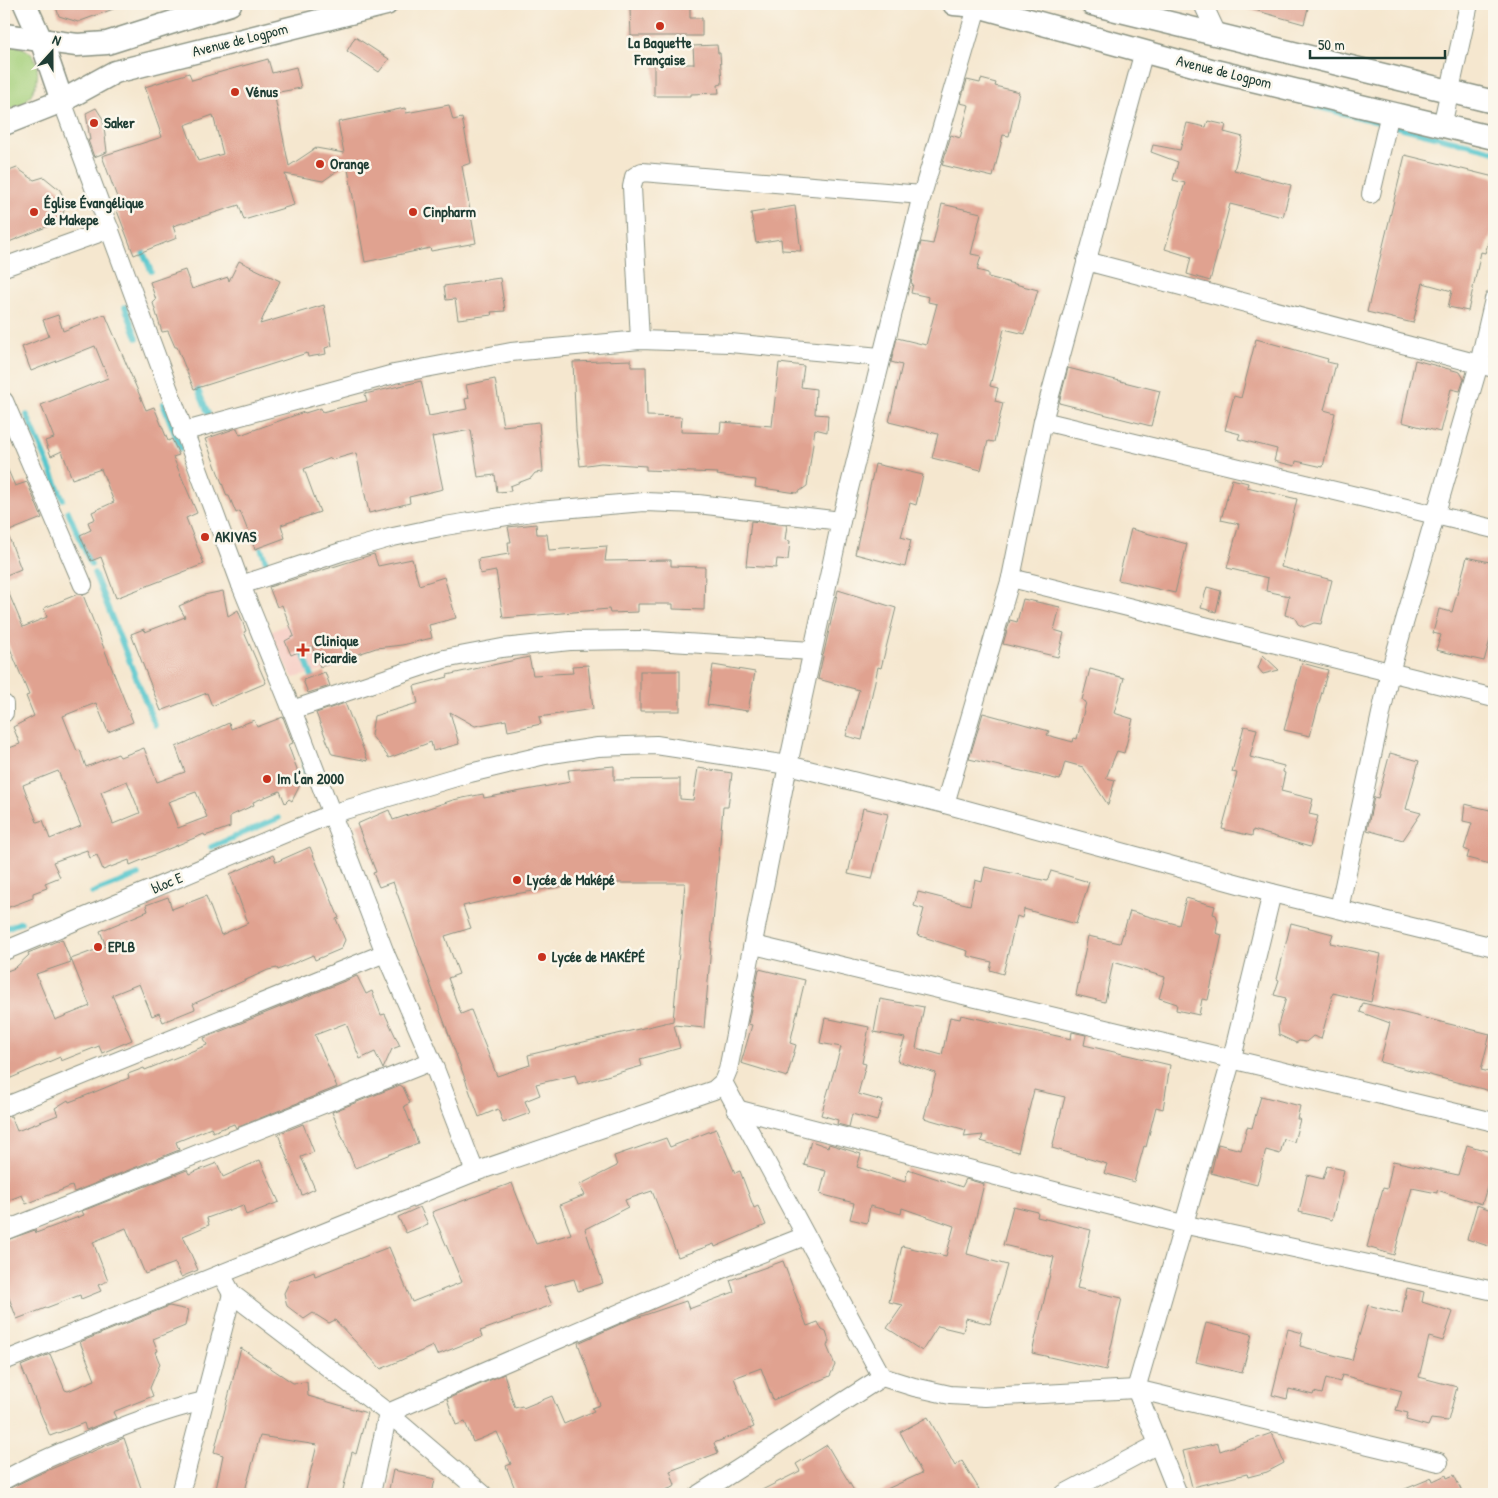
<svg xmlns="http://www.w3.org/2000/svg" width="1498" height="1498" viewBox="0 0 1498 1498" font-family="'Patrick Hand',sans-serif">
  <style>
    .built { fill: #f7d1c8 }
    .grass { fill: #a5d07c; stroke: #628658 }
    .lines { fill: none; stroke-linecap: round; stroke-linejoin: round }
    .stream { stroke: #5ac7cd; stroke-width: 5.5 }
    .building { fill: #e0a290; fill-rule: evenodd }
    .minor-casing { stroke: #8a9282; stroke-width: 20 }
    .major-casing { stroke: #8a9282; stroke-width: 25 }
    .minor { stroke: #fff; stroke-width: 18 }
    .major { stroke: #fff; stroke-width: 22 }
    .poi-dot { fill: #c8321e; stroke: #fbf7ec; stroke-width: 2 }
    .labels { text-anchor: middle; stroke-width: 5; stroke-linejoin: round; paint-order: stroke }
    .street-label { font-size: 15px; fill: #1f3d34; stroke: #fbf7ec }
    .poi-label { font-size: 15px; font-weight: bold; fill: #1f3d34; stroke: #fbf7ec; text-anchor: start }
  </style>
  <rect width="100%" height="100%" fill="#fbf7ec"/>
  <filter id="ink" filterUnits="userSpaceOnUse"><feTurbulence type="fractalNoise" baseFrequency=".02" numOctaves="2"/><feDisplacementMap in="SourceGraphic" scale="10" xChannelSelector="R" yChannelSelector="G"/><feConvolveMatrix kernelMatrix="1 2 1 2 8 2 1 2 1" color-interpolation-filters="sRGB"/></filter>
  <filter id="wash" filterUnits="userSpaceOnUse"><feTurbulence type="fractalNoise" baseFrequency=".0096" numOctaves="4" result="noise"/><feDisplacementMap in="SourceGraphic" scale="20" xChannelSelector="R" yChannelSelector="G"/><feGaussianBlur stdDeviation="1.12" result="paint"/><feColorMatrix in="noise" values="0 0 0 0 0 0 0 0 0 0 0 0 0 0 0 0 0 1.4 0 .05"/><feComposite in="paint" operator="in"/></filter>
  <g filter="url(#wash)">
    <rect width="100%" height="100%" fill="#f5e7cf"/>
    <!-- built -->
    <polygon class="built" points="297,619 320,626 335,668 293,678 269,633"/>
    <!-- grass -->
    <path class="grass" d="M4 43C10 45 17 45 23 48 45 58 40 91 22 104 17 107 9 109 4 111Z"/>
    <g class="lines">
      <!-- stream -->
      <g class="stream">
        <polyline points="1318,107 1494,151"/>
        <polyline points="140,245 151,271"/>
        <polyline points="125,307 137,338"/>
        <polyline points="195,383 208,413"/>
        <polyline points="163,404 181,449"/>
        <polyline points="27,415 63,499"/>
        <polyline points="68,511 91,565"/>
        <polyline points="258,541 271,574"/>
        <polyline points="94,573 155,725"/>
        <polyline points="302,650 314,682"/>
        <polyline points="304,762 306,777"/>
        <polyline points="211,847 279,818"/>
        <polyline points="92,893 138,875"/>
        <polyline points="4,929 21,922"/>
      </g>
    </g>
    <g id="blocks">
      <!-- building -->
      <g class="building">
        <polygon points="55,4 123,4 124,5 78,22 59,16"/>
        <polygon points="1248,4 1309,4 1304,24 1247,8"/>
        <polygon points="690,6 690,18 702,18 702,36 631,36 630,8"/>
        <polygon points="355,37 389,59 379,72 347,51"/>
        <polygon points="717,45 718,53 720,53 722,84 718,85 719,93 691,94 691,96 654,96 654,64 694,64 693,46"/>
        <path d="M268 59 272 73 296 67 301 88 274 93 289 166 316 148 344 153 338 122 405 108 406 113 449 105 453 120 462 118 471 163 462 166 476 243 431 251 430 248 365 262 347 164 323 181 285 174 294 205 244 220 239 205 173 226 177 238 134 255 114 203 118 200 102 156 162 137 145 87 189 73 192 80ZM213 115 223 154 198 161 185 125Z"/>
        <polygon points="981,79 996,83 995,86 1019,92 1009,136 1003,135 993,177 942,165 951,135 960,138 969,105 960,103 967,80 980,83"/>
        <polygon points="96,108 103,119 107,152 94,157 88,140 90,140 86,113"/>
        <polygon points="1208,121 1226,125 1224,132 1243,137 1234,170 1291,185 1283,217 1230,204 1210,281 1187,274 1191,257 1165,249 1185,183 1173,180 1178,162 1151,152 1153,145 1180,150 1187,123 1206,127"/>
        <polygon points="1405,155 1494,177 1494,225 1485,253 1481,252 1468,311 1448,307 1452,291 1423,283 1413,323 1367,312"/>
        <polygon points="17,168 34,180 44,177 60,190 66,203 61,221 4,244 4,173"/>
        <polygon points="942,204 981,213 971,254 981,256 977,270 988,273 988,277 1038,290 1025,334 1004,329 990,386 998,388 995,401 1003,403 994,442 988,441 981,470 932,458 938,434 889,422 902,365 891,362 897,338 926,345 937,304 928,302 929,297 911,293 913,284 911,283 921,242 933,244"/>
        <polygon points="795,206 801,251 782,250 781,239 756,243 751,213"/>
        <polygon points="239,261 280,281 260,324 324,305 332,346 325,348 326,354 308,357 307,353 194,389 177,347 175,347 168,331 162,332 153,303 156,300 150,282 185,270 192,289 228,277 229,281"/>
        <polygon points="500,278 505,311 491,312 492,315 458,319 455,299 446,300 444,286"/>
        <polygon points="105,314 146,410 154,407 168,441 172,439 179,455 173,457 197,513 186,518 204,564 116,598 101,557 91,561 80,535 91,530 88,522 95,519 92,512 114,502 101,469 72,479 62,451 51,456 45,441 54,438 41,405 108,378 95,346 31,371 22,347 49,336 43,320 58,315 63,331"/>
        <polygon points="1256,339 1328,359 1327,362 1336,364 1324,410 1335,413 1323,467 1296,461 1295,466 1274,461 1277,449 1238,439 1240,434 1225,430 1234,396 1241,398"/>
        <polygon points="631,360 631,367 646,367 647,416 682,417 681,432 720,433 721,422 772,426 779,363 804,366 801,387 816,389 815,414 828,415 827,432 815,429 807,486 797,493 755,487 756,480 717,475 718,473 646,470 646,466 601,463 580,466 576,430 573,362"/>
        <polygon points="1415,360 1460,372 1464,379 1460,391 1451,389 1440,432 1402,422"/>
        <polygon points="1068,368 1160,391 1151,426 1059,403"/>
        <polygon points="495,379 503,426 539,422 543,472 535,473 531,478 510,486 511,491 497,492 495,475 478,477 471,430 432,437 443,489 409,497 410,503 369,513 356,453 332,460 331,458 304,469 320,512 281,525 285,538 255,549 240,511 236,513 229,496 227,496 205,439 237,428 240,435 304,412 305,413 321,408 322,412 367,401 365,394 421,381 429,416 467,409 465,399 469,398 466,385"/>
        <polygon points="4,461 15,486 27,482 42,518 7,532 21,569 4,576"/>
        <polygon points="875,464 923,475 916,505 910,503 901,537 911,540 905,567 855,554"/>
        <polygon points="1232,479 1248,483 1247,487 1297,499 1281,567 1332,580 1321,624 1314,623 1304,627 1298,624 1295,618 1285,615 1289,596 1266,591 1268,578 1227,568 1239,524 1221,520"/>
        <polygon points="751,521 787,525 785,540 790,541 788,560 777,559 776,568 746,566"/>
        <polygon points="536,524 537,534 547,534 549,550 607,546 605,561 671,560 671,566 705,567 704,610 673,609 673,604 638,604 638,612 610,613 609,609 503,618 496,571 480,574 478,559 509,554 508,542 511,542 508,527"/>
        <polygon points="1131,529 1187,544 1175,593 1118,580"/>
        <polygon points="374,554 378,566 412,559 419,585 444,577 456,618 429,625 432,638 402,645 376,648 320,667 312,646 291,655 285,641 294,636 282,605 277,607 269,587"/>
        <polygon points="1467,557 1494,563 1494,626 1484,661 1436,650 1441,635 1433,633 1439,609 1452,612"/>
        <path d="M4 582 23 627 47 617 44 608 78 594 83 595 133 722 108 732 96 703 63 716 77 751 80 750 86 767 118 754 120 757 144 748 157 782 185 772 176 747 229 723 231 729 254 720 257 727 283 717 293 743 288 745 297 769 299 787 292 801 289 799 285 803 280 791 253 802 254 805 230 816V827L205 836 204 834 130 865 129 860 103 870 97 855 90 858 87 850 67 857 53 862 60 877 45 883 47 888 33 893V898L4 909V750L20 744 13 727 34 716 26 696 29 695 7 641 4 642ZM58 771 81 826 50 839 43 820 37 822 23 785ZM127 781 140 813 113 824 101 792ZM196 792 207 817 178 828 168 802Z"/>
        <polygon points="1207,587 1221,591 1216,612 1201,608"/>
        <polygon points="838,590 896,608 881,668 878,667 862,740 846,736 859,690 818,679"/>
        <polygon points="223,591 228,616 238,610 246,631 244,632 266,683 212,706 207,693 161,711 131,634 144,629 145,632 185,617 179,606 204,595"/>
        <polygon points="1023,599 1060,607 1054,630 1064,633 1058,657 1003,644 1010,620 1017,622"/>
        <polygon points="1263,655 1279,670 1263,674 1258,668"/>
        <polygon points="529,657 533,675 573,673 572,666 588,665 593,709 539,717 541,724 508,731 506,720 475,726 450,712 459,744 433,751 431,742 389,758 371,735 374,716 418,703 414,686 448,677 447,675"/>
        <polygon points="1302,663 1328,670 1310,736 1284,730"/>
        <polygon points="713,665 755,672 748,711 707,705"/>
        <polygon points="1090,669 1124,678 1114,713 1133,719 1124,753 1117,751 1106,778 1115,780 1108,805 1083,767 1065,762 1060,780 969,759 983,713 1049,731 1047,735 1073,742 1074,738 1077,739 1086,702 1082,700"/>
        <rect x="640" y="671" width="40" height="40"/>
        <polygon points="325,672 330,686 308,693 303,680"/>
        <polygon points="345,703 368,761 332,754 316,713"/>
        <polygon points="1244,726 1257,729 1250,757 1284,766 1283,772 1285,773 1281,791 1313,799 1309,814 1318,816 1310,847 1253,830 1252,836 1222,829 1237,773 1232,772"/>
        <polygon points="1390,753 1419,761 1406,809 1421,813 1403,840 1367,830 1374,797 1378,798"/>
        <path d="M614 766V780L680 779V799L693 800 698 768 732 773 728 807H723L704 1028 674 1025 680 1048 640 1059 642 1066 578 1084 575 1075 536 1084 540 1095 525 1101 530 1113 503 1123 498 1109 479 1117 393 882 379 887 373 873 376 872 357 824 389 810 393 820 453 800 483 794 484 798 570 782 568 770ZM585 883H685L673 1021 528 1055 530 1065 497 1076 471 1010 461 1014 448 978 459 974 445 936 471 928 463 906 508 895Z"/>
        <polygon points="1465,804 1494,811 1494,865 1467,858 1469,851 1464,849 1472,823 1463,821"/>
        <polygon points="863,808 888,814 872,879 848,874"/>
        <polygon points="310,847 339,918 336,919 345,940 341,949 315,960 313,955 278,970 277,968 268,970 193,1004 195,1009 163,1022 159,1013 152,1016 139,984 112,995 132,1040 102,1053 99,1046 61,1061 60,1057 4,1081 4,972 15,968 29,955 28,953 62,939 71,962 36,974 55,1020 90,1006 71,959 106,946 100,931 148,911 146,905 168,897 172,909 206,896 221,935 248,923 230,874 273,855 276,862"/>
        <polygon points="985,867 1047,881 1051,871 1089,882 1076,924 1024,909 1022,918 1017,916 1003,974 990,970 992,962 967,956 968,951 917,935 924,909 914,906 918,892 970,905 975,880 982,882"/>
        <polygon points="1186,898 1215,906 1213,914 1216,915 1218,921 1216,933 1222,935 1208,1000 1202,999 1199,1015 1176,1010 1177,1004 1159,998 1165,977 1113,962 1105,1002 1076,995 1088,936 1120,943 1130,911 1179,925"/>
        <polygon points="1291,923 1333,934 1330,943 1381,954 1371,1002 1333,993 1321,1039 1313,1036 1306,1042 1299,1041 1296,1043 1279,1035 1278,1025 1286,998 1274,995 1279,980 1277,979"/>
        <polygon points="759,969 805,980 790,1043 796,1045 787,1077 741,1063 752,1025 748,1024"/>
        <polygon points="357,976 366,994 372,991 381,1015 385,1014 400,1046 392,1049 383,1069 375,1052 360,1059 346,1023 315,1035 337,1087 236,1128 234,1124 213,1132 211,1128 176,1142 179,1150 74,1192 72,1186 26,1204 22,1195 4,1202 4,1117 11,1116 17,1131 58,1115 55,1108 68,1100 69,1102 80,1098 129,1078 128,1074 144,1068 145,1070 207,1045 204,1038"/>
        <polygon points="880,999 924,1007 916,1048 942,1055 950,1017 960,1019 961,1015 1071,1039 1072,1032 1086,1035 1084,1045 1170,1065 1163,1109 1156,1107 1146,1147 1144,1146 1134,1182 1104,1173 1107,1164 1052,1148 1065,1097 1034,1090 1018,1152 981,1141 983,1135 964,1137 966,1130 924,1118 936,1073 897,1061 905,1038 874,1032"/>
        <polygon points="1363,1003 1490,1034 1481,1070 1494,1073 1494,1092 1380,1062 1390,1023 1360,1012"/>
        <polygon points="825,1018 869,1027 862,1063 866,1064 858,1094 883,1101 877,1121 852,1114 849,1127 837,1124 838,1120 821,1115 841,1047 820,1043"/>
        <polygon points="400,1085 403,1087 410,1103 404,1106 418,1143 355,1168 332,1112"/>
        <polygon points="1261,1096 1300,1106 1297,1119 1300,1119 1294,1142 1284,1139 1280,1154 1266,1150 1257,1185 1211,1173 1218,1144 1241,1150 1247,1127 1252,1128"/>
        <polygon points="303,1124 314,1152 301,1157 315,1189 302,1195 278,1134"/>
        <polygon points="716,1129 735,1173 740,1171 754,1208 758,1206 766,1225 715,1247 714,1244 678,1257 652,1191 625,1200 628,1207 585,1229 603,1283 578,1291 574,1279 544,1287 552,1305 480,1331 482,1337 437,1355 433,1346 381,1369 335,1320 329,1323 313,1313 304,1319 287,1306 284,1293 290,1281 314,1272 315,1276 389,1247 412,1302 462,1282 432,1212 512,1183 536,1244 571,1234 560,1205 585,1195 579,1185 617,1166 614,1156 666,1138 670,1147"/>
        <polygon points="811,1141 828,1147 829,1144 861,1154 857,1167 905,1182 908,1169 962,1187 966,1179 984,1184 967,1254 1007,1265 990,1324 966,1318 963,1332 938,1326 922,1351 887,1328 903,1305 889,1302 902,1246 946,1256 954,1226 902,1208 901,1214 870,1206 867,1223 850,1219 854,1203 820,1194 826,1171 804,1165"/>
        <polygon points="1467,1145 1494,1153 1494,1164 1482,1204 1437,1190 1437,1193 1412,1188 1394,1255 1367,1247 1383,1188 1387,1189 1393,1161 1458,1175"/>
        <polygon points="260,1160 279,1202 246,1215 243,1205 207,1218 209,1225 183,1236 198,1270 181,1277 175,1263 145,1274 126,1228 93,1242 108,1281 98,1285 101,1291 81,1299 80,1295 17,1319 4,1285 4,1241 35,1230 36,1233 84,1215 82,1211 187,1170 189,1174 217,1163 223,1177"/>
        <polygon points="1327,1166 1344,1170 1332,1220 1299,1212 1307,1175 1323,1179"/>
        <polygon points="1477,1205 1494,1211 1494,1248 1467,1239"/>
        <polygon points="1013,1206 1038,1212 1037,1217 1091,1230 1077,1288 1122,1298 1106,1370 1032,1353 1054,1257 1003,1245"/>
        <polygon points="420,1207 428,1224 406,1233 398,1217"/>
        <polygon points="783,1261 807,1326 818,1322 822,1330 826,1332 829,1341 827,1346 835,1365 830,1376 773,1400 761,1368 734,1378 754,1427 714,1443 718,1453 670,1471 675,1485 674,1487 654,1494 517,1494 506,1466 511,1464 497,1432 473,1442 465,1422 456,1425 447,1399 504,1374 515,1408 522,1406 523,1408 552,1396 564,1424 594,1411 592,1408 600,1405 578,1343 627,1321 686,1301 689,1309 734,1292 730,1280"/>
        <polygon points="1407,1288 1424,1292 1422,1302 1453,1312 1443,1341 1429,1337 1419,1377 1457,1387 1448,1421 1431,1419 1428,1426 1406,1420 1408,1413 1396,1410 1402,1391 1342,1375 1340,1382 1326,1378 1322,1394 1314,1392 1313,1395 1289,1389 1287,1399 1272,1395 1288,1329 1303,1333 1300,1346 1352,1360 1368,1305 1402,1314"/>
        <polygon points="169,1306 188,1310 185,1326 153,1339 158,1351 155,1352 160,1364 150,1388 153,1396 113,1412 116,1418 86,1430 84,1423 50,1436 21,1366 50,1354 65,1390 68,1391 95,1380 80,1342"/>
        <polygon points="1206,1323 1252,1334 1242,1373 1196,1362"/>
        <polygon points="241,1348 293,1383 307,1382 308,1396 367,1413 356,1454 352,1452 342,1494 305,1494 317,1445 260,1436 244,1494 215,1494 223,1455 214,1452"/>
        <polygon points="928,1417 955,1466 962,1461 979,1489 970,1494 876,1494 922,1473 900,1432"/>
        <polygon points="1272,1433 1284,1463 1267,1472 1248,1477 1247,1474 1192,1487 1183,1451 1218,1443 1220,1451"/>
        <polygon points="124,1438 143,1494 4,1494 4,1491 37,1475"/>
        <polygon points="827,1445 856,1494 754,1494 800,1471 796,1464"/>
        <polygon points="393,1470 435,1479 432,1494 388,1494"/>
        <polygon points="1446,1475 1447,1478 1454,1475 1463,1494 1393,1494 1432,1478 1433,1481"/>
      </g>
    </g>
  </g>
  <g filter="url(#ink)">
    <use href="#blocks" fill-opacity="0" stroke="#8a9282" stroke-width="1"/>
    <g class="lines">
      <!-- minor casing -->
      <g class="minor-casing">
        <g id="minor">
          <polyline points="1203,4 1217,34"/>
          <polyline points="62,101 241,585 292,710 385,953 432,1061 475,1172"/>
          <polyline points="1442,126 1469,4"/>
          <polyline points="1371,194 1390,113"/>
          <polyline points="1086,261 1494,368"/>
          <polyline points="4,267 110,229"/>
          <polyline points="640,340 632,187 634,177 642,172 922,195"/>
          <polyline points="4,401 83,585"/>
          <polyline points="1043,421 1494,529"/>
          <polyline points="182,432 394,374 511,352 640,340 730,343 880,357"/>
          <polyline points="1011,578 1494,698"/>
          <polyline points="241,585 344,551 393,537 445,526 538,511 644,502 698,504 841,521"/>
          <polyline points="4,704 4,713"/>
          <polyline points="292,710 444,659 502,648 570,641 639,640 812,651"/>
          <polyline points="945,804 1011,578 1043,421 1144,51"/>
          <polyline points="1339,909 1390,672 1479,364 1494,299"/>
          <polyline points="754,945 1494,1122"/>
          <polyline points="4,951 331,814 470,773 545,755 598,747 656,745 788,765 945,804 1272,893 1494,947"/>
          <polyline points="4,1107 385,953"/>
          <polyline points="736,1109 1182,1224 1494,1291"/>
          <polyline points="4,1231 432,1061"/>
          <polyline points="221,1274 232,1294 388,1413 483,1494"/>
          <polyline points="4,1361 475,1172 714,1090 723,1082 728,1070 788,765 841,521 922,195 978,4"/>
          <polyline points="882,1377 914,1387 950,1395 985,1397 1136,1389 1439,1462"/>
          <path d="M4 1480C29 1466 54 1455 81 1444 122 1426 161 1411 204 1401"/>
          <polyline points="180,1494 232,1294"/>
          <polyline points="371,1494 388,1413 724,1268 805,1236"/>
          <polyline points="699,1494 882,1377 723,1082"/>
          <polyline points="1064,1494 1158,1444"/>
          <polyline points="1178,1494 1136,1389 1232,1058 1272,893"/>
        </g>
      </g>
      <!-- major casing -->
      <g class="major-casing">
        <g id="major">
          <polyline points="25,4 41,40 62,101"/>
          <polyline points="954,4 977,6 1215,71 1494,138"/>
          <polyline points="1092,4 1494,102"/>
          <polyline points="4,35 77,45 107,43 230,4"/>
          <polyline points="4,124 62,101 115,72 386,4"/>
        </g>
      </g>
      <!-- minor -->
      <use href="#minor" class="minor"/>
      <!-- major -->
      <use href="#major" class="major"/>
    </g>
  </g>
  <!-- markers -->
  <g class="poi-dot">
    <circle cx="660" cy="26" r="5"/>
    <circle cx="235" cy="92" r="5"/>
    <circle cx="94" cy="123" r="5"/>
    <circle cx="320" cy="164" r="5"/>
    <circle cx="34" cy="212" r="5"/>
    <circle cx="413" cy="212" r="5"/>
    <circle cx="205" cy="537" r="5"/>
    <path d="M300.5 642.5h5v5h5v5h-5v5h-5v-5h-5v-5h5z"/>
    <circle cx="267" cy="779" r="5"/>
    <circle cx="517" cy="880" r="5"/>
    <circle cx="98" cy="947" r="5"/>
    <circle cx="542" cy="957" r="5"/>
  </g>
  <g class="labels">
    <!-- street labels -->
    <g class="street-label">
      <text transform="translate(240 40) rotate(-14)" y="5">Avenue de Logpom</text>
      <text transform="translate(1224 72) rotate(14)" y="5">Avenue de Logpom</text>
      <text transform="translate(167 883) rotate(-23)" y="5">bloc E</text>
    </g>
    <!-- poi labels -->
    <g class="poi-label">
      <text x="660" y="48" text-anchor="middle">La Baguette<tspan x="660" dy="17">Française</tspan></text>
      <text x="245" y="97">Vénus</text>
      <text x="104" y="128">Saker</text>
      <text x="330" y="169">Orange</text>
      <text x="44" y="208">Église Évangélique<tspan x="44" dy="17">de Makepe</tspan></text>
      <text x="423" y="217">Cinpharm</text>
      <text x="215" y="542">AKIVAS</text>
      <text x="314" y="646">Clinique<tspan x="314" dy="17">Picardie</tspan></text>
      <text x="277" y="784">Im l'an 2000</text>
      <text x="527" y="885">Lycée de Maképé</text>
      <text x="108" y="952">EPLB</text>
      <text x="552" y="962">Lycée de MAKÉPÉ</text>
    </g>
  </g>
  <!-- margin -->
  <rect width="1498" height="1498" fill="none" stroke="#fbf7ec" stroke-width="20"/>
  <!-- north arrow -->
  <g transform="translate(52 52) rotate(21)" stroke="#fbf7ec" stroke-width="4" paint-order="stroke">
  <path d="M0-4L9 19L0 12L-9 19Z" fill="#1f3d34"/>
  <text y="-8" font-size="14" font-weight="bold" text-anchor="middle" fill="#1f3d34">N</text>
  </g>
  <!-- scale -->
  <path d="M1310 50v8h135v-8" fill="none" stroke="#1f3d34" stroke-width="2.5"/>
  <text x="1318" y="50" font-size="15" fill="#1f3d34" stroke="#fbf7ec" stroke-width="4" paint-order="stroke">50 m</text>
</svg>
